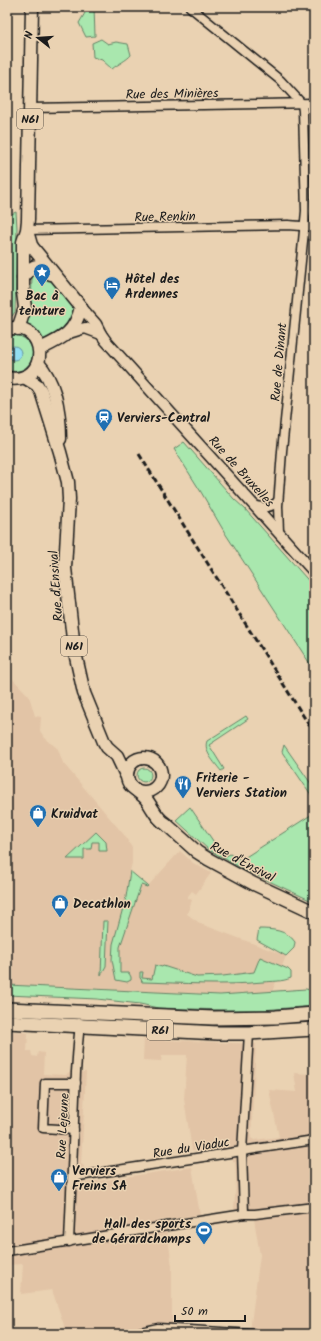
<svg xmlns="http://www.w3.org/2000/svg" width="321" height="1341" viewBox="0 0 321 1341" font-family="Kalam,sans-serif">
  <style>
    .built { fill: #e2c4a6 }
    .green { fill: #a9e7ae; stroke: #628265 }
    .water { fill: #92def1; stroke: #63909c }
    .lines { fill: none; stroke-linecap: round; stroke-linejoin: round }
    .minor-casing { stroke: #1c1c1c; stroke-width: 11 }
    .tertiary-casing { stroke: #1c1c1c; stroke-width: 13 }
    .primary-casing { stroke: #1c1c1c; stroke-width: 15 }
    .trunk-casing { stroke: #1c1c1c; stroke-width: 16 }
    .minor { stroke: #ead2b2; stroke-width: 8 }
    .tertiary { stroke: #ead2b2; stroke-width: 10 }
    .primary { stroke: #ead2b2; stroke-width: 12 }
    .trunk { stroke: #ead2b2; stroke-width: 13 }
    .rail { stroke: #1c1c1c; stroke-width: 3; stroke-dasharray: 6 3; stroke-linecap: butt }
    .labels { text-anchor: middle; stroke-width: 3; stroke-linejoin: round; paint-order: stroke }
    .shield { fill: #ead2b2; stroke: #5a5349; stroke-width: 1 }
    .shield-label { font-size: 12px; font-weight: bold; fill: #1c1c1c }
    .street-label { font-size: 13px; fill: #1c1c1c; stroke: #ead2b2 }
    .poi-label { font-size: 13px; font-weight: bold; fill: #1c1c1c; stroke: #ead2b2; text-anchor: start }
  </style>
  <rect width="100%" height="100%" fill="#ead2b2"/>
  <filter id="ink" filterUnits="userSpaceOnUse"><feTurbulence type="fractalNoise" baseFrequency=".025" numOctaves="2"/><feDisplacementMap in="SourceGraphic" scale="8" xChannelSelector="R" yChannelSelector="G"/><feConvolveMatrix kernelMatrix="1 2 1 2 8 2 1 2 1" color-interpolation-filters="sRGB"/></filter>
  <g filter="url(#ink)">
    <!-- built -->
    <g class="built">
      <polygon points="7,673 29,696 35,716 41,717 40,731 44,737 58,749 63,763 125,836 132,848 132,863 130,871 148,886 180,851 193,863 211,873 196,894 192,891 188,896 188,898 192,900 187,914 201,924 286,956 272,992 230,995 202,994 7,985"/>
      <polygon points="7,1031 22,1032 28,1033 27,1051 31,1051 32,1056 37,1057 38,1052 44,1053 43,1074 66,1075 69,1072 86,1072 81,1164 84,1166 84,1183 192,1167 200,1215 158,1221 167,1231 172,1266 172,1334 67,1334 52,1290 21,1294 23,1264 7,1265"/>
      <polygon points="144,1039 256,1044 251,1138 254,1140 279,1137 269,1090 297,1092 294,1073 309,1074 314,1073 314,1334 243,1334 250,1331 260,1255 254,1219 234,1209 236,1182 235,1162 233,1161 233,1148 192,1150 184,1099 187,1055 162,1055 161,1061 143,1060"/>
    </g>
    <!-- green -->
    <g class="green">
      <polygon points="80,7 94,7 95,36 86,37 79,23 85,13"/>
      <path d="M101 39 108 44 116 42 128 44 131 55C127 60 118 64 112 69L102 60 93 57 92 43Z"/>
      <polygon points="16,212 17,228 15,312 12,316 7,318 7,216"/>
      <path d="M36 272 45 273 75 306C77 326 59 332 45 341L37 331 26 323 31 309 32 277Z"/>
      <path d="M16 335C45 342 32 379 7 370V337Z"/>
      <polygon points="184,442 234,499 245,509 314,587 314,670 225,533 201,492 174,449"/>
      <path d="M246 716 248 719 209 745 224 769 221 771C215 763 203 751 207 741Z"/>
      <polygon points="284,745 314,788 314,799 282,752"/>
      <circle cx="144" cy="775" r="7"/>
      <polygon points="190,807 224,857 230,854 241,860 314,813 314,902 243,869 209,850 176,820"/>
      <polygon points="96,832 106,842 107,851 99,851 99,842 92,842 91,849 84,849 84,859 67,859"/>
      <polygon points="130,871 148,886 147,887 141,885 120,947 120,973 129,973 131,977 131,980 127,982 116,980 112,960 113,944 126,897"/>
      <polygon points="103,921 108,921 106,966 101,975"/>
      <path d="M259 929C272 929 287 930 295 942L294 948 286 956 257 940Z"/>
      <path d="M260 957 288 969 291 972V978C282 982 272 981 263 982 223 986 182 983 142 982L141 979 140 978V972H143L142 978 152 979 155 965 162 967 163 966 197 977 223 976 254 972Z"/>
      <polygon points="7,985 220,995 306,989 314,991 314,1006 262,1010 226,1010 158,1008 140,1004 97,999 7,995"/>
      <polygon points="99,1019 314,1020 314,1024 229,1028 98,1022 98,1020"/>
    </g>
    <!-- water -->
    <circle class="water" cx="14" cy="353" r="7"/>
    <g class="lines">
      <!-- minor casing -->
      <g class="minor-casing">
        <g id="minor">
          <polyline points="190,7 280,80 302,104 303,111 306,211 282,451 278,506 279,532"/>
          <polyline points="30,108 314,103"/>
          <polyline points="27,230 288,225 314,227"/>
          <path d="M254 505C265 508 270 509 278 501"/>
          <polyline points="74,1130 43,1128 45,1083 76,1083"/>
          <polyline points="72,1177 314,1140"/>
          <polyline points="244,1214 242,1151 249,1033"/>
          <polyline points="69,1242 76,1072 78,1044 80,1023"/>
          <polyline points="7,1251 244,1214 255,1214 314,1207"/>
          <polyline points="131,1334 158,1328 252,1334"/>
        </g>
      </g>
      <!-- tertiary casing -->
      <g class="tertiary-casing">
        <g id="tertiary">
          <polyline points="81,307 96,324 101,334 106,341 314,572"/>
          <polyline points="69,333 85,328 101,334"/>
        </g>
      </g>
      <!-- primary casing -->
      <g class="primary-casing">
        <g id="primary">
          <path d="M27 231 31 245 33 248 81 307C75 333 63 338 40 349"/>
          <path d="M23 278C34 263 37 263 51 274"/>
          <path d="M7 329C48 319 52 386 7 378"/>
          <polyline points="18,329 25,308 23,292 23,242 27,230 28,220 32,7"/>
          <path d="M38 363C56 383 60 413 60 439"/>
          <polyline points="24,377 37,385 41,391 60,452 68,482 69,499 65,568 74,648 84,693 104,742 107,747 117,756 126,775"/>
          <circle cx="144" cy="775" r="17"/>
          <path d="M136 790C139 793 143 795 146 799 153 808 156 818 166 824L197 852 208 859 254 884 314 912"/>
        </g>
      </g>
      <!-- trunk casing -->
      <g class="trunk-casing">
        <g id="trunk">
          <polyline points="7,1009 213,1018 276,1017 314,1014"/>
          <polyline points="7,1022 218,1033 249,1033 314,1029"/>
        </g>
      </g>
      <!-- minor -->
      <use href="#minor" class="minor"/>
      <!-- tertiary -->
      <use href="#tertiary" class="tertiary"/>
      <!-- primary -->
      <use href="#primary" class="primary"/>
      <!-- trunk -->
      <use href="#trunk" class="trunk"/>
      <!-- rail -->
      <g class="rail">
        <polyline points="7,214 8,216"/>
        <polyline points="139,454 314,733"/>
      </g>
    </g>
  </g>
  <!-- icons -->
  <defs>
    <g id="sight-pin" transform="scale(0.9)"><path d="M0 17L-7.5 6A9.5 9.5 0 1 1 7.5 6Z" fill="#1f6fb2" stroke="#ead2b2"/><path d="M0-6L1.8-2.2L6-1.7L2.9 1.2L3.7 5.4L0 3.3L-3.7 5.4L-2.9 1.2L-6-1.7L-1.8-2.2Z" fill="#fff"/></g>
    <g id="hotel-pin" transform="scale(0.9)"><path d="M0 17L-7.5 6A9.5 9.5 0 1 1 7.5 6Z" fill="#1f6fb2" stroke="#ead2b2"/><path d="M-6-4.5h1.5V1H6V5H4.5V3h-9V5H-6ZM-4 0a1.8 1.8 0 1 1 3.6 0ZM.5 0V-2.5h3Q6-2.5 6 0Z" fill="#fff"/></g>
    <g id="station-pin" transform="scale(0.9)"><path d="M0 17L-7.5 6A9.5 9.5 0 1 1 7.5 6Z" fill="#1f6fb2" stroke="#ead2b2"/><path d="M-3-6H3Q5-6 5-4V2Q5 4 3 4L4.5 6H3L1.5 4h-3L-3 6H-4.5L-3 4Q-5 4-5 2V-4Q-5-6-3-6ZM-3.5-4v3h7v-3ZM-3.5 1v1.5H-2V1ZM2 1v1.5H3.5V1Z" fill="#fff"/></g>
    <g id="restaurant-pin" transform="scale(0.9)"><path d="M0 17L-7.5 6A9.5 9.5 0 1 1 7.5 6Z" fill="#1f6fb2" stroke="#ead2b2"/><path d="M-5-6h1v4h1v-4h1v4h1v-4h1v5L-1.5 .5V6h-2V.5L-5-1ZM5-6V6H3V1.5H1.5Q1.5-4 5-6Z" fill="#fff"/></g>
    <g id="shop-pin" transform="scale(0.9)"><path d="M0 17L-7.5 6A9.5 9.5 0 1 1 7.5 6Z" fill="#1f6fb2" stroke="#ead2b2"/><path d="M-5-2.5h2.3a2.7 3.5 0 0 1 5.4 0H5L5.5 6h-11ZM-1.5-2.5h3a1.5 2.3 0 0 0-3 0Z" fill="#fff"/></g>
    <g id="stadium-pin" transform="scale(0.9)"><path d="M0 17L-7.5 6A9.5 9.5 0 1 1 7.5 6Z" fill="#1f6fb2" stroke="#ead2b2"/><path d="M0-5a6.5 5 0 1 0 0 10a6.5 5 0 1 0 0-10ZM-3.5-1.8h7v3.6h-7Z" fill="#fff"/></g>
  </defs>
  <g fill-rule="evenodd">
    <use href="#sight-pin" x="42" y="272"/>
    <use href="#hotel-pin" x="112" y="285"/>
    <use href="#station-pin" x="104" y="417"/>
    <use href="#restaurant-pin" x="183" y="784"/>
    <use href="#shop-pin" x="38" y="813"/>
    <use href="#shop-pin" x="60" y="903"/>
    <use href="#shop-pin" x="59" y="1177"/>
    <use href="#stadium-pin" x="204" y="1230"/>
  </g>
  <g class="labels">
    <!-- shield labels -->
    <g class="shield">
      <rect x="17" y="109" width="26" height="20" rx="3"/>
      <rect x="61" y="636" width="26" height="20" rx="3"/>
      <rect x="147" y="1020" width="26" height="20" rx="3"/>
    </g>
    <g class="shield-label">
      <text x="30" y="123">N61</text>
      <text x="74" y="650">N61</text>
      <text x="160" y="1034">R61</text>
    </g>
    <!-- street labels -->
    <g class="street-label">
      <text transform="translate(172 93) rotate(-1)" y="5">Rue des Minières</text>
      <text transform="translate(165 216) rotate(-1)" y="5">Rue Renkin</text>
      <text transform="translate(278 362) rotate(-85)" y="5">Rue de Dinant</text>
      <text transform="translate(242 471) rotate(48)" y="5">Rue de Bruxelles</text>
      <text transform="translate(55 586) rotate(-94)" y="5">Rue d'Ensival</text>
      <text transform="translate(243 861) rotate(28)" y="5">Rue d'Ensival</text>
      <text transform="translate(62 1126) rotate(-87)" y="5">Rue Lejeune</text>
      <text transform="translate(191 1147) rotate(-9)" y="5">Rue du Viaduc</text>
    </g>
    <!-- poi labels -->
    <g class="poi-label">
      <text x="125" y="283">Hôtel des<tspan x="125" dy="15">Ardennes</tspan></text>
      <text x="42" y="300" text-anchor="middle">Bac à<tspan x="42" dy="15">teinture</tspan></text>
      <text x="117" y="422">Verviers-Central</text>
      <text x="196" y="782">Friterie -<tspan x="196" dy="15">Verviers Station</tspan></text>
      <text x="51" y="818">Kruidvat</text>
      <text x="73" y="908">Decathlon</text>
      <text x="72" y="1175">Verviers<tspan x="72" dy="15">Freins SA</tspan></text>
      <text x="191" y="1228" text-anchor="end">Hall des sports<tspan x="191" dy="15">de Gérardchamps</tspan></text>
    </g>
  </g>
  <!-- margin -->
  <rect width="321" height="1341" fill="none" stroke="#ead2b2" stroke-width="24"/>
  <rect x="12" y="12" width="297" height="1317" fill="none" stroke="#1c1c1c" stroke-width="1.5" filter="url(#ink)"/>
  <!-- north arrow -->
  <g transform="translate(38 38) rotate(287)" stroke="#ead2b2" stroke-width="3" paint-order="stroke">
  <path d="M0-3L7 15L0 10L-7 15Z" fill="#1c1c1c"/>
  <text y="-6" font-size="11" font-weight="bold" text-anchor="middle" fill="#1c1c1c">N</text>
  </g>
  <!-- scale -->
  <path d="M175 1315v6h70v-6" fill="none" stroke="#1c1c1c" stroke-width="2"/>
  <text x="181" y="1315" font-size="12" fill="#1c1c1c" stroke="#ead2b2" stroke-width="3" paint-order="stroke">50 m</text>
</svg>
